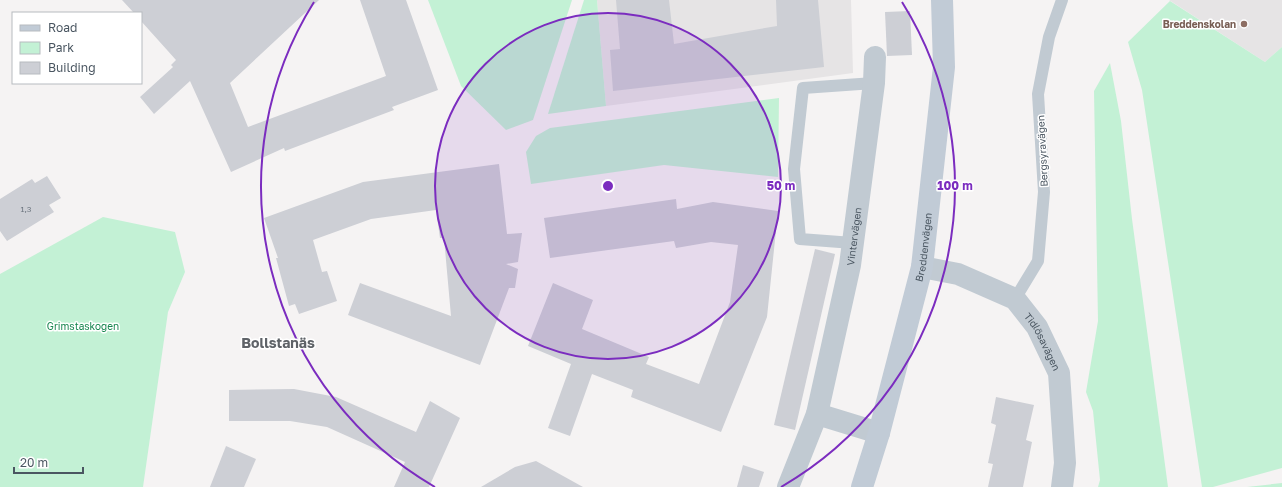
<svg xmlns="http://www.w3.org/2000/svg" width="1282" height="487" viewBox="0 0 1282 487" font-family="'Golos Text',sans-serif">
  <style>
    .education { fill: #e6e4e5 }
    .green { fill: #c3f1d5 }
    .building { fill: #cdcfd5 }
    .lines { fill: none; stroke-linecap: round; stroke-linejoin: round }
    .lane { stroke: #c1cad2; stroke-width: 12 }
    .street { stroke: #c1cad2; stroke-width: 22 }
    .secondary { stroke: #c1cbd6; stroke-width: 22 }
    .ring { fill: none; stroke: #7b2cbf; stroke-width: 2 }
    .education-dot { fill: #8d6e63; stroke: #fff; stroke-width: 1.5 }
    .labels { text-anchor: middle; stroke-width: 3; stroke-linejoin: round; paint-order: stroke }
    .number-label { font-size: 8px; fill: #6b747e }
    .education-label { font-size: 10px; font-weight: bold; fill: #785e54; stroke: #fff; text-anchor: end }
    .street-label { font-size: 10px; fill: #4a5661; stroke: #fff }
    .park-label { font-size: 10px; fill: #17864f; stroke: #fff }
    .district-label { font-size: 14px; font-weight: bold; fill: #5f6368; stroke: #fff }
    .centre { fill: #7b2cbf; stroke: #fff; stroke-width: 2 }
    .ring-label { font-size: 12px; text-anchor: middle; font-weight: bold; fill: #7b2cbf; stroke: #fff; stroke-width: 3; stroke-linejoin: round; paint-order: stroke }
  </style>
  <rect width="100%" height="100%" fill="#f5f3f3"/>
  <!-- education -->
  <g class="education">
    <polygon points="597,0 851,0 853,73 606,106"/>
    <polygon points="1169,0 1282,0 1282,47 1265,62"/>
  </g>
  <!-- green -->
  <g class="green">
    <polygon points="428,0 572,0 533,120 506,130 461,86"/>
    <polygon points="584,0 597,0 606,106 548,114"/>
    <polygon points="1170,1 1265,62 1282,47 1282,468 1213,487 1202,487 1142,90 1128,42"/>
    <polygon points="1110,63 1121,121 1132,219 1168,487 1098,487 1100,480 1093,411 1086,392 1098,321 1094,91"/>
    <polygon points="779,98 778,177 664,165 531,184 526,152 536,136 550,128"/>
    <polygon points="103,217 175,232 185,272 168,312 143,487 0,487 0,274"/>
    <polygon points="1282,483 1282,487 1247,487"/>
  </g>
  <!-- building -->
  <g class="building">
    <polygon points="122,0 319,0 230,83 248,127 386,76 360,0 406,0 438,90 392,107 394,110 285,151 284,148 231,172 190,81 154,114 140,97 173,67 171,65 176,60 141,21 141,13 134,13"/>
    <polygon points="616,0 669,0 674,44 777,26 776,0 818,0 824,67 613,91 610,50 620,49"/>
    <polygon points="910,11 912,55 887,56 885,12"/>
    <polygon points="499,164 507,234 522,233 518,262 506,264 518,269 515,288 509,288 480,365 348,315 360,283 451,316 444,238 440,238 436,210 371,219 313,240 322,272 327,271 337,301 299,314 295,304 289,306 276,258 278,258 264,218 363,182"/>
    <polygon points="47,176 61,198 49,205 54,212 7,241 0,231 0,199 32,179 35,183"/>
    <polygon points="676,199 677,209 713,202 778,211 767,317 721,432 631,397 633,390 592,374 570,436 548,428 571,364 528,346 553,283 593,300 582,329 649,357 646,364 699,384 730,302 738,245 711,242 676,248 674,241 550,258 544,218"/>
    <polygon points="815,249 835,254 795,430 774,425"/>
    <polygon points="294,389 336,397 416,432 430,401 460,418 429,487 394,487 405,462 327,427 290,421 229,421 229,390"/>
    <polygon points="996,397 1034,405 1026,440 1032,442 1023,487 988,487 993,464 988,463 996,425 991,423"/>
    <polygon points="226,446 256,459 244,487 210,487"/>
    <polygon points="536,461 583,487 481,487 515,467"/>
    <polygon points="743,465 764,472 759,487 737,487"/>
  </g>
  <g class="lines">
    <!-- lane -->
    <g class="lane">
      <polyline points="853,243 800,239 794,169 803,88 874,83"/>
      <polyline points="1015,299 1038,261 1044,192 1038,94 1049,37 1062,0"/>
    </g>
    <!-- street -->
    <g class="street">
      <path id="s1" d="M922 267 958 274 1015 299 1037 327 1059 373 1065 463 1062 487"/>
      <polyline points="817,414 879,433"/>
      <path id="s2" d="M788 487 817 414 850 265 874 83 875 57"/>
    </g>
    <!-- secondary -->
    <path class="secondary" id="s3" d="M862 487 879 433 922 267 944 67 942 0"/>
  </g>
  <!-- distance rings -->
  <circle cx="608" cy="186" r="173" fill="#7b2cbf" fill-opacity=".12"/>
  <g class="ring">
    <circle cx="608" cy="186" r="173"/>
    <path d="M435 487A347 347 0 0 1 314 2M902 2A347 347 0 0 1 781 487"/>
  </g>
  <!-- markers -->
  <circle class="education-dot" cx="1244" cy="24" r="4"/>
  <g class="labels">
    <!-- number labels -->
    <g class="number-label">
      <text x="26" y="212">1,3</text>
    </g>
    <!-- education labels -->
    <g class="education-label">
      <text x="1236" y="28">Breddenskolan</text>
    </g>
    <!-- street labels -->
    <g class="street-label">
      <text transform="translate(1042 151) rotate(-93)" y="4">Bergsyravägen</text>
      <text dy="4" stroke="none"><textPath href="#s2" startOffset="260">Vintervägen</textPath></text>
      <text dy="4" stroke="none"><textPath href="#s3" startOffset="248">Breddenvägen</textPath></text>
      <text dy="4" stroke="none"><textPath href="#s1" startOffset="150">Tidlösavägen</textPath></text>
    </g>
    <!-- park labels -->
    <g class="park-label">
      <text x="83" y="330">Grimstaskogen</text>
    </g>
    <!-- district labels -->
    <g class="district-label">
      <text x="278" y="348">Bollstanäs</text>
    </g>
  </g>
  <circle cx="608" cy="186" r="6" class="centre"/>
  <g class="ring-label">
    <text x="781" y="190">50 m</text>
    <text x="955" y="190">100 m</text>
  </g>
  <!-- legend -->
  <rect x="12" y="12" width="130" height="72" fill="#ffffff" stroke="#b7bbc0"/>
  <rect x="20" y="25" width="20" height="6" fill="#c1cbd6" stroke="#b7bbc0"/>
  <text x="48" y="32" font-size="12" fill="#4a5661">Road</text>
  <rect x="20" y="42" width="20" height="12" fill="#c3f1d5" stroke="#b7bbc0"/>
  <text x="48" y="52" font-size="12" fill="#4a5661">Park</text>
  <rect x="20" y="62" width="20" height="12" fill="#cdcfd5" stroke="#b7bbc0"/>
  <text x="48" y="72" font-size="12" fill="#4a5661">Building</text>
  <!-- scale -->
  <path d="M14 467v6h69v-6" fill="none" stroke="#4a5661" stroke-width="2"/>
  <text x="20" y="467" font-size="12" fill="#4a5661" stroke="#ffffff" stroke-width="3" paint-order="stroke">20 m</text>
</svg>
